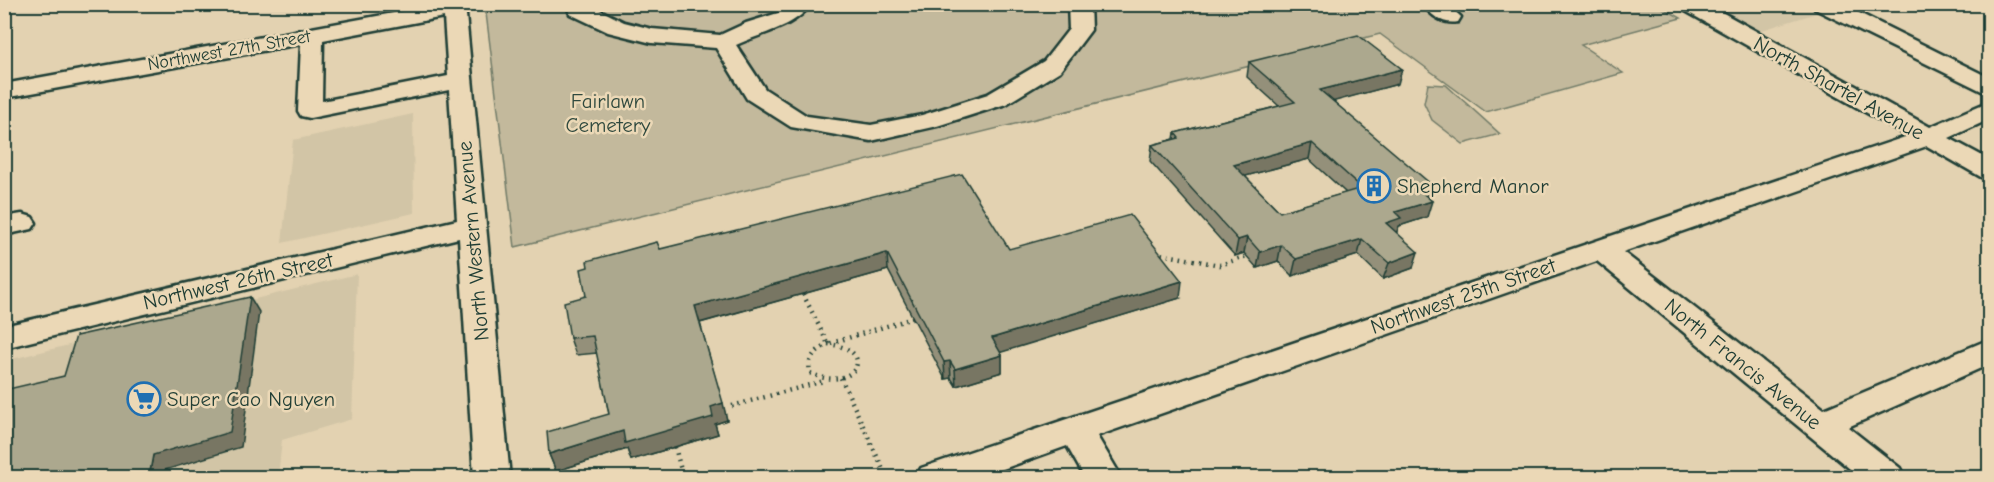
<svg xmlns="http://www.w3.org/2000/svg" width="1994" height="482" viewBox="0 0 1994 482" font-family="'Comic Neue',sans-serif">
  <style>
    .built { fill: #d2c5a6 }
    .green { fill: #c3b99c; stroke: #717b68; stroke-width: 1.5 }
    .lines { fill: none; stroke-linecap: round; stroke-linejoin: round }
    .minor-casing { stroke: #1f3d34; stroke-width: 5 }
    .path { stroke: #1f3d34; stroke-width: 4.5; stroke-dasharray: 1.5 5; stroke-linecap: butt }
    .minor { fill: #ebd8b6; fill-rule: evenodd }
    .wall { fill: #94907a; stroke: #1f3d34; stroke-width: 1.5; fill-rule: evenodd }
    .shaded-wall { fill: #787663; stroke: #1f3d34; stroke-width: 1.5 }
    .building { fill: #aca88e; stroke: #1f3d34; stroke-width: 1.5; fill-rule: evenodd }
    .labels { text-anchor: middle; stroke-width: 5; stroke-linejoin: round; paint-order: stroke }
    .far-street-label { font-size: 18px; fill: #1f3d34; stroke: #ebd8b6 }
    .street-label { font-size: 21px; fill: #1f3d34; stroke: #ebd8b6 }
    .park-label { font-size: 21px; fill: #2f493e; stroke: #ebd8b6 }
    .poi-label { font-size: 21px; fill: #1f3d34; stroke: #ebd8b6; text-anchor: start }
  </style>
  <rect width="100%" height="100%" fill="#e3d2b1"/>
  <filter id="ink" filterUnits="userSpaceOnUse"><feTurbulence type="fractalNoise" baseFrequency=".0167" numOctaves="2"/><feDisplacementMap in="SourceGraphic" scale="12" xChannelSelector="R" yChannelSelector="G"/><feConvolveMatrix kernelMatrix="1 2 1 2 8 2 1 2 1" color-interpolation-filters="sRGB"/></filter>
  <g filter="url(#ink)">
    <!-- built -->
    <g class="built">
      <polygon points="1713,5 1811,5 1823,11 1759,31"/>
      <polygon points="413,114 414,213 282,243 293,140"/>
      <polygon points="357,274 352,419 282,440 278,477 5,477 4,361"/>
    </g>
    <!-- green -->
    <g class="green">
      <polygon points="1656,4 1681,18 1581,45 1623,73 1486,112 1380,34 515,247 485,5"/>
      <polygon points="1428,84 1446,85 1500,134 1463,144 1432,120 1424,103"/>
    </g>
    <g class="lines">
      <!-- minor casing -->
      <g class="minor-casing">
        <g id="minor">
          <path d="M443 4H465L510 478H474L459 238 4 348V326L457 220 449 90 310 118 301 116 298 111 301 44 4 98V84ZM444 17 448 76 322 101 323 40Z"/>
          <path d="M566 4H588L624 22 652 29 720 35 746 23 778 13 788 4H811C796 27 761 33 736 45L765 89 807 116 871 125 922 115 988 94 1044 61 1069 29 1068 4H1090L1091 30 1060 71 1006 104 937 126 871 141 791 127 747 99 716 48 652 43 608 32 570 14Z"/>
          <path d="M1423 4H1447L1461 17 1458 22C1444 25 1431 16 1423 4Z"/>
          <polygon points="1680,4 1707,4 1930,127 1990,101 1990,119 1949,138 1990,160 1990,179 1981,177 1927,146 1623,252 1824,409 1990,339 1990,364 1848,427 1900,468 1905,478 1861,478 1597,261 1097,436 1122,478 1085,478 1067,446 978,478 916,478 921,468 1908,136 1682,9"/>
          <polygon points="1813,4 1841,4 1990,78 1990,95 1815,9"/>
          <polygon points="22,214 32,217 36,223 32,229 4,235 4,217"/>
        </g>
      </g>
      <!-- path -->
      <g class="path">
        <polyline points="1155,253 1220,265 1247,256"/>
        <polyline points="803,294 828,344 913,318"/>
        <path d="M828 344C881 350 853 394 810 373 807 357 815 352 828 344Z"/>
        <polyline points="841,378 887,478"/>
        <polyline points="732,406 824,381"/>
        <polyline points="675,447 683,478"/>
      </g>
      <!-- minor -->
      <use href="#minor" class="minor"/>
    </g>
    <!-- wall -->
    <g class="wall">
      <path d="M1249 62 1398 84 1333 101 1428 198 1427 217 1399 226 1396 233 1413 268 1383 279 1358 255 1292 276 1278 261 1257 268 1244 253 1235 256 1150 161 1152 145 1174 139 1175 133 1279 106 1247 77ZM1309 159 1346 193 1280 212 1245 176Z"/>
      <polygon points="660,249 1009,249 1180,298 1000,352 1002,355 1002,372 956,386 951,378 945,379 888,270 700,323 727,420 715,424 718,434 631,460 627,449 556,471 549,454 609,414 597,353 576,355 570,338 586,296"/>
    </g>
    <!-- shaded-wall -->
    <g class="shaded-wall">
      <polygon points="1402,69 1398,84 1317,106 1320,90"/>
      <polygon points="1312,143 1309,159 1231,180 1234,165"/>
      <polygon points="1432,185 1427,201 1419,190"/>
      <polygon points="1432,201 1427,217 1399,226 1396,234 1386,223 1395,212"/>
      <polygon points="1247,237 1244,253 1235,256 1238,240"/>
      <polygon points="1362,239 1358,255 1292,276 1296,259"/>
      <polygon points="1281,245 1278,261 1257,268 1260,252"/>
      <polygon points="1418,252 1413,268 1383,279 1389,263"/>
      <polygon points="887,253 888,270 699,323 695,306"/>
      <polygon points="1182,281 1180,298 992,355 992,338"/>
      <polygon points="250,297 259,312 241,447 165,470 164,477 149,477 153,455"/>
      <polygon points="1002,355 1002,372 956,386 955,369"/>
      <polygon points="950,361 951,378 945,379 944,362"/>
      <polygon points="723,403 727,420 715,424 718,434 631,460 627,449 556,471 549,454 623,431"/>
    </g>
    <!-- building -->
    <g class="building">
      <path d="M1358 35 1402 69 1320 90 1432 185 1419 190 1432 201 1395 212 1401 218 1386 223 1418 252 1389 263 1362 239 1296 259 1281 245 1260 252 1247 237 1238 240 1152 145 1179 138 1175 133 1295 102 1249 62ZM1312 143 1362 188 1280 212 1234 165Z"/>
      <polygon points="962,174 1009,249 1130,215 1182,281 992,338 1002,355 955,369 950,361 944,362 887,253 695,306 723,403 711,407 713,417 625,443 623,431 549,454 547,432 609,414 593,336 570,338 564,302 586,296 581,269 588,267 587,261 657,242 660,249"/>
      <polygon points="250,297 230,432 153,455 149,477 4,477 4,390 64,376 76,336"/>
    </g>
  </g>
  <!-- icons -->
  <defs>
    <g id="building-ring" transform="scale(1.725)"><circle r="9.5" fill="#ebd8b6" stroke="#1f6fb2" stroke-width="1.5"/><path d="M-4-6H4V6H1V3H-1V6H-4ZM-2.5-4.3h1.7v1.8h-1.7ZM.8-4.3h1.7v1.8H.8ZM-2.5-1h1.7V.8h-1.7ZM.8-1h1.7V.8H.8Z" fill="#1f6fb2"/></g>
    <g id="supermarket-ring" transform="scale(1.725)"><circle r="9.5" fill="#ebd8b6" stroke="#1f6fb2" stroke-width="1.5"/><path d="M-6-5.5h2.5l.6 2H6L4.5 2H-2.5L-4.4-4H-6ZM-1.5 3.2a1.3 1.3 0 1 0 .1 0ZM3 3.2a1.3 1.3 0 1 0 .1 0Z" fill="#1f6fb2"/></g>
  </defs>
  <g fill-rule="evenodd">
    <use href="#building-ring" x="1374" y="186"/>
    <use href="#supermarket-ring" x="144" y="399"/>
  </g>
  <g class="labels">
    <!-- far-street labels -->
    <g class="far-street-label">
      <text transform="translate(229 50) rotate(-10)" y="6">Northwest 27th Street</text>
    </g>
    <!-- street labels -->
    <g class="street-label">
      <text transform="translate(1839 88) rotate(29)" y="7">North Shartel Avenue</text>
      <text transform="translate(473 241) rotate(-95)" y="7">North Western Avenue</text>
      <text transform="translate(238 281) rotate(-13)" y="7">Northwest 26th Street</text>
      <text transform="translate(1463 296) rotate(-19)" y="7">Northwest 25th Street</text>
      <text transform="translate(1743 364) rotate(39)" y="7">North Francis Avenue</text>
    </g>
    <!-- park labels -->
    <g class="park-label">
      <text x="608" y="108">Fairlawn<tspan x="608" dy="24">Cemetery</tspan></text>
    </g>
    <!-- poi labels -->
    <g class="poi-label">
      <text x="1397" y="193">Shepherd Manor</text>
      <text x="167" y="406">Super Cao Nguyen</text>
    </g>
  </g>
  <!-- margin -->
  <rect width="1994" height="482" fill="none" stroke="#ebd8b6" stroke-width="24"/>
  <rect x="12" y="12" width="1970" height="458" fill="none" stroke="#1f3d34" stroke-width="2" filter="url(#ink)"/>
</svg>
